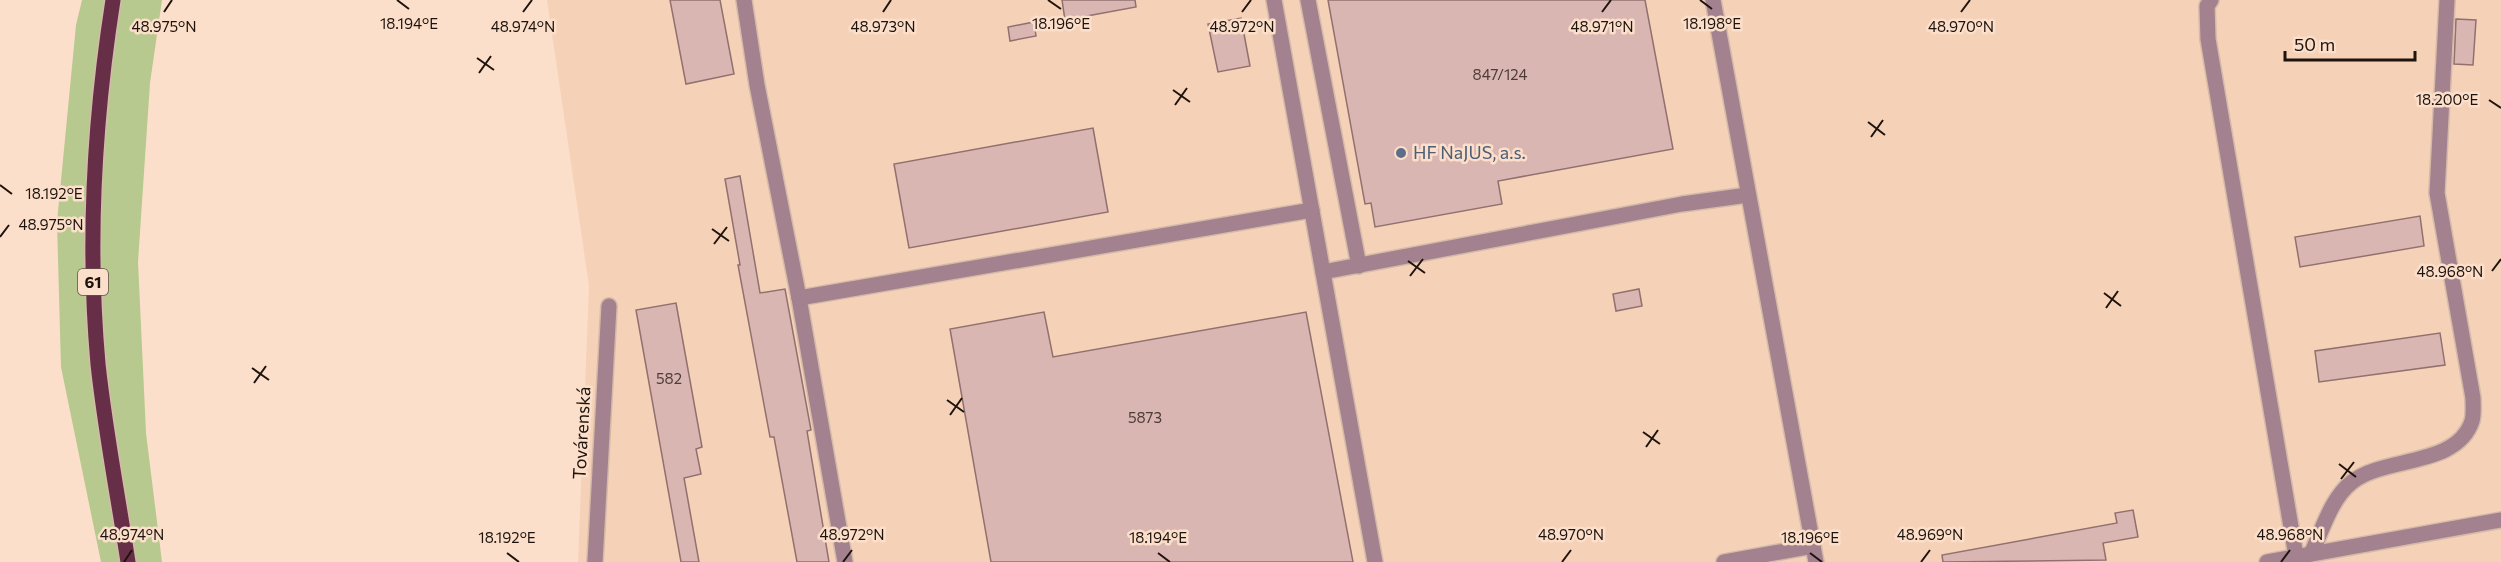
<svg xmlns="http://www.w3.org/2000/svg" width="2501" height="562" viewBox="0 0 2501 562" font-family="Commissioner,sans-serif">
  <style>
    .built { fill: #f5d1b8 }
    .green { fill: #b7c98e }
    .building { fill: #dab6b3; stroke: #91706e; stroke-width: 1.5 }
    .lines { fill: none; stroke-linecap: round; stroke-linejoin: round }
    .minor-casing { stroke: #d4baa8; stroke-width: 18 }
    .major-casing { stroke: #d4baa8; stroke-width: 18 }
    .minor { stroke: #a3818e; stroke-width: 15 }
    .major { stroke: #662f47; stroke-width: 15 }
    .ticks { fill: none; stroke: #1e140d; stroke-width: 2 }
    .service-dot { fill: #5c6f8a; stroke: #fcdfca; stroke-width: 2 }
    .labels { text-anchor: middle; stroke-width: 5; stroke-linejoin: round; paint-order: stroke }
    .number-label { font-size: 15px; fill: #4d3c36 }
    .shield { fill: #fcdfca; stroke: #615146; stroke-width: 1.5 }
    .shield-label { font-size: 16px; font-weight: bold; fill: #1e140d }
    .service-label { font-size: 18px; fill: #4e5e75; stroke: #fcdfca; text-anchor: start }
    .street-label { font-size: 18px; fill: #1e140d; stroke: #fcdfca }
    .ticks-label { font-size: 15px; text-anchor: middle; fill: #1e140d; stroke: #fcdfca; stroke-width: 5; stroke-linejoin: round; paint-order: stroke }
  </style>
  <rect width="100%" height="100%" fill="#fcdfca"/>
  <!-- built -->
  <polygon class="built" points="547,0 2501,0 2501,562 578,562 589,286"/>
  <!-- green -->
  <polygon class="green" points="82,0 162,0 150,83 138,262 146,433 162,562 101,562 61,367 57,222 76,25"/>
  <!-- building -->
  <g class="building">
    <polygon points="670,0 720,0 734,74 686,84"/>
    <polygon points="1062,0 1135,0 1136,7 1065,20"/>
    <polygon points="1328,0 1645,0 1673,149 1498,181 1502,204 1375,227 1371,203 1365,204"/>
    <polygon points="1241,18 1250,66 1218,72 1208,24"/>
    <polygon points="2456,19 2476,20 2473,65 2454,64"/>
    <polygon points="1034,22 1036,36 1010,41 1008,27"/>
    <polygon points="1093,128 1108,212 909,248 894,164"/>
    <polygon points="740,176 760,293 785,289 811,430 807,431 829,562 797,562 774,437 770,437 738,265 740,265 725,179"/>
    <polygon points="2420,216 2424,246 2300,267 2295,237"/>
    <polygon points="1639,289 1642,306 1616,311 1613,294"/>
    <polygon points="676,303 702,447 696,449 701,474 684,478 699,562 681,562 636,310"/>
    <polygon points="1044,312 1053,357 1306,312 1353,562 991,562 950,329"/>
    <polygon points="2440,333 2445,365 2319,382 2315,351"/>
    <polygon points="2133,510 2138,537 2103,543 2106,560 1943,562 1942,555 2117,523 2115,513"/>
  </g>
  <g class="lines">
    <!-- minor casing -->
    <g class="minor-casing">
      <g id="minor">
        <polyline points="744,0 757,85 799,298 845,562"/>
        <polyline points="1274,0 1375,562"/>
        <polyline points="1308,0 1359,266"/>
        <polyline points="1713,0 1816,562"/>
        <polyline points="2211,0 2207,6 2208,39 2297,562"/>
        <polyline points="1323,272 1682,204 1748,195"/>
        <polyline points="799,298 1312,210"/>
        <path d="M2311 554C2322 531 2331 498 2352 482 2385 456 2457 467 2472 421 2474 414 2473 405 2473 398L2437 193 2447 0"/>
        <polyline points="595,562 609,306"/>
        <polyline points="1724,562 1813,546"/>
        <polyline points="2267,562 2501,520"/>
      </g>
    </g>
    <!-- major casing -->
    <g class="major-casing">
      <path id="major" d="M113 0C94 121 87 241 98 364 105 430 118 496 128 562"/>
    </g>
    <!-- minor -->
    <use href="#minor" class="minor"/>
    <!-- major -->
    <use href="#major" class="major"/>
  </g>
  <!-- ticks -->
  <path class="ticks" d="M397 0 409 9M1048 0 1061 9M1700 0 1712 9M164 12 172 0M523 12 532 0M883 12 891 0M1242 12 1251 0M1602 12 1611 0M1961 12 1970 0M477 58 494 70M479 73 491 56M1173 90 1190 102M2489 100 2501 108M1175 105 1187 88M1868 122 1885 135M1871 137 1883 120M0 185 12 194M712 229 729 241M0 237 9 225M714 244 727 227M1408 261 1425 273M2492 271 2501 259M1410 276 1423 259M2104 293 2121 306M2106 308 2118 291M252 368 269 380M254 383 266 366M947 400 964 412M950 415 962 398M1643 432 1660 444M1646 447 1658 430M2339 464 2356 477M2341 479 2354 462M507 553 519 562M1158 553 1170 562M1810 553 1822 562M124 562 132 550M843 562 852 550M1562 562 1571 550M1921 562 1930 550M2281 562 2290 550"/>
  <!-- markers -->
  <circle class="service-dot" cx="1401" cy="153" r="6"/>
  <g class="labels">
    <!-- number labels -->
    <g class="number-label">
      <text x="1500" y="80">847/124</text>
      <text x="669" y="384">582</text>
      <text x="1145" y="423">5873</text>
    </g>
    <!-- shield labels -->
    <rect class="shield" x="78" y="269" width="30" height="26" rx="4.5"/>
    <g class="shield-label">
      <text x="93" y="288">61</text>
    </g>
    <!-- service labels -->
    <g class="service-label">
      <text x="1413" y="159">HF NaJUS, a.s.</text>
    </g>
    <!-- street labels -->
    <g class="street-label">
      <text transform="translate(582 433) rotate(-87)" y="6">Továrenská</text>
    </g>
  </g>
  <g class="ticks-label">
    <text x="409" y="29">18.194°E</text>
    <text x="1061" y="29">18.196°E</text>
    <text x="1712" y="29">18.198°E</text>
    <text x="164" y="32">48.975°N</text>
    <text x="523" y="32">48.974°N</text>
    <text x="883" y="32">48.973°N</text>
    <text x="1242" y="32">48.972°N</text>
    <text x="1602" y="32">48.971°N</text>
    <text x="1961" y="32">48.970°N</text>
    <text x="2447" y="105">18.200°E</text>
    <text x="54" y="199">18.192°E</text>
    <text x="51" y="230">48.975°N</text>
    <text x="2450" y="277">48.968°N</text>
    <text x="132" y="540">48.974°N</text>
    <text x="852" y="540">48.972°N</text>
    <text x="1571" y="540">48.970°N</text>
    <text x="1930" y="540">48.969°N</text>
    <text x="2290" y="540">48.968°N</text>
    <text x="507" y="543">18.192°E</text>
    <text x="1158" y="543">18.194°E</text>
    <text x="1810" y="543">18.196°E</text>
  </g>
  <!-- scale -->
  <path d="M2285 51v9h130v-9" fill="none" stroke="#1e140d" stroke-width="3"/>
  <text x="2294" y="51" font-size="18" fill="#1e140d" stroke="#fcdfca" stroke-width="4.5" paint-order="stroke">50 m</text>
</svg>
